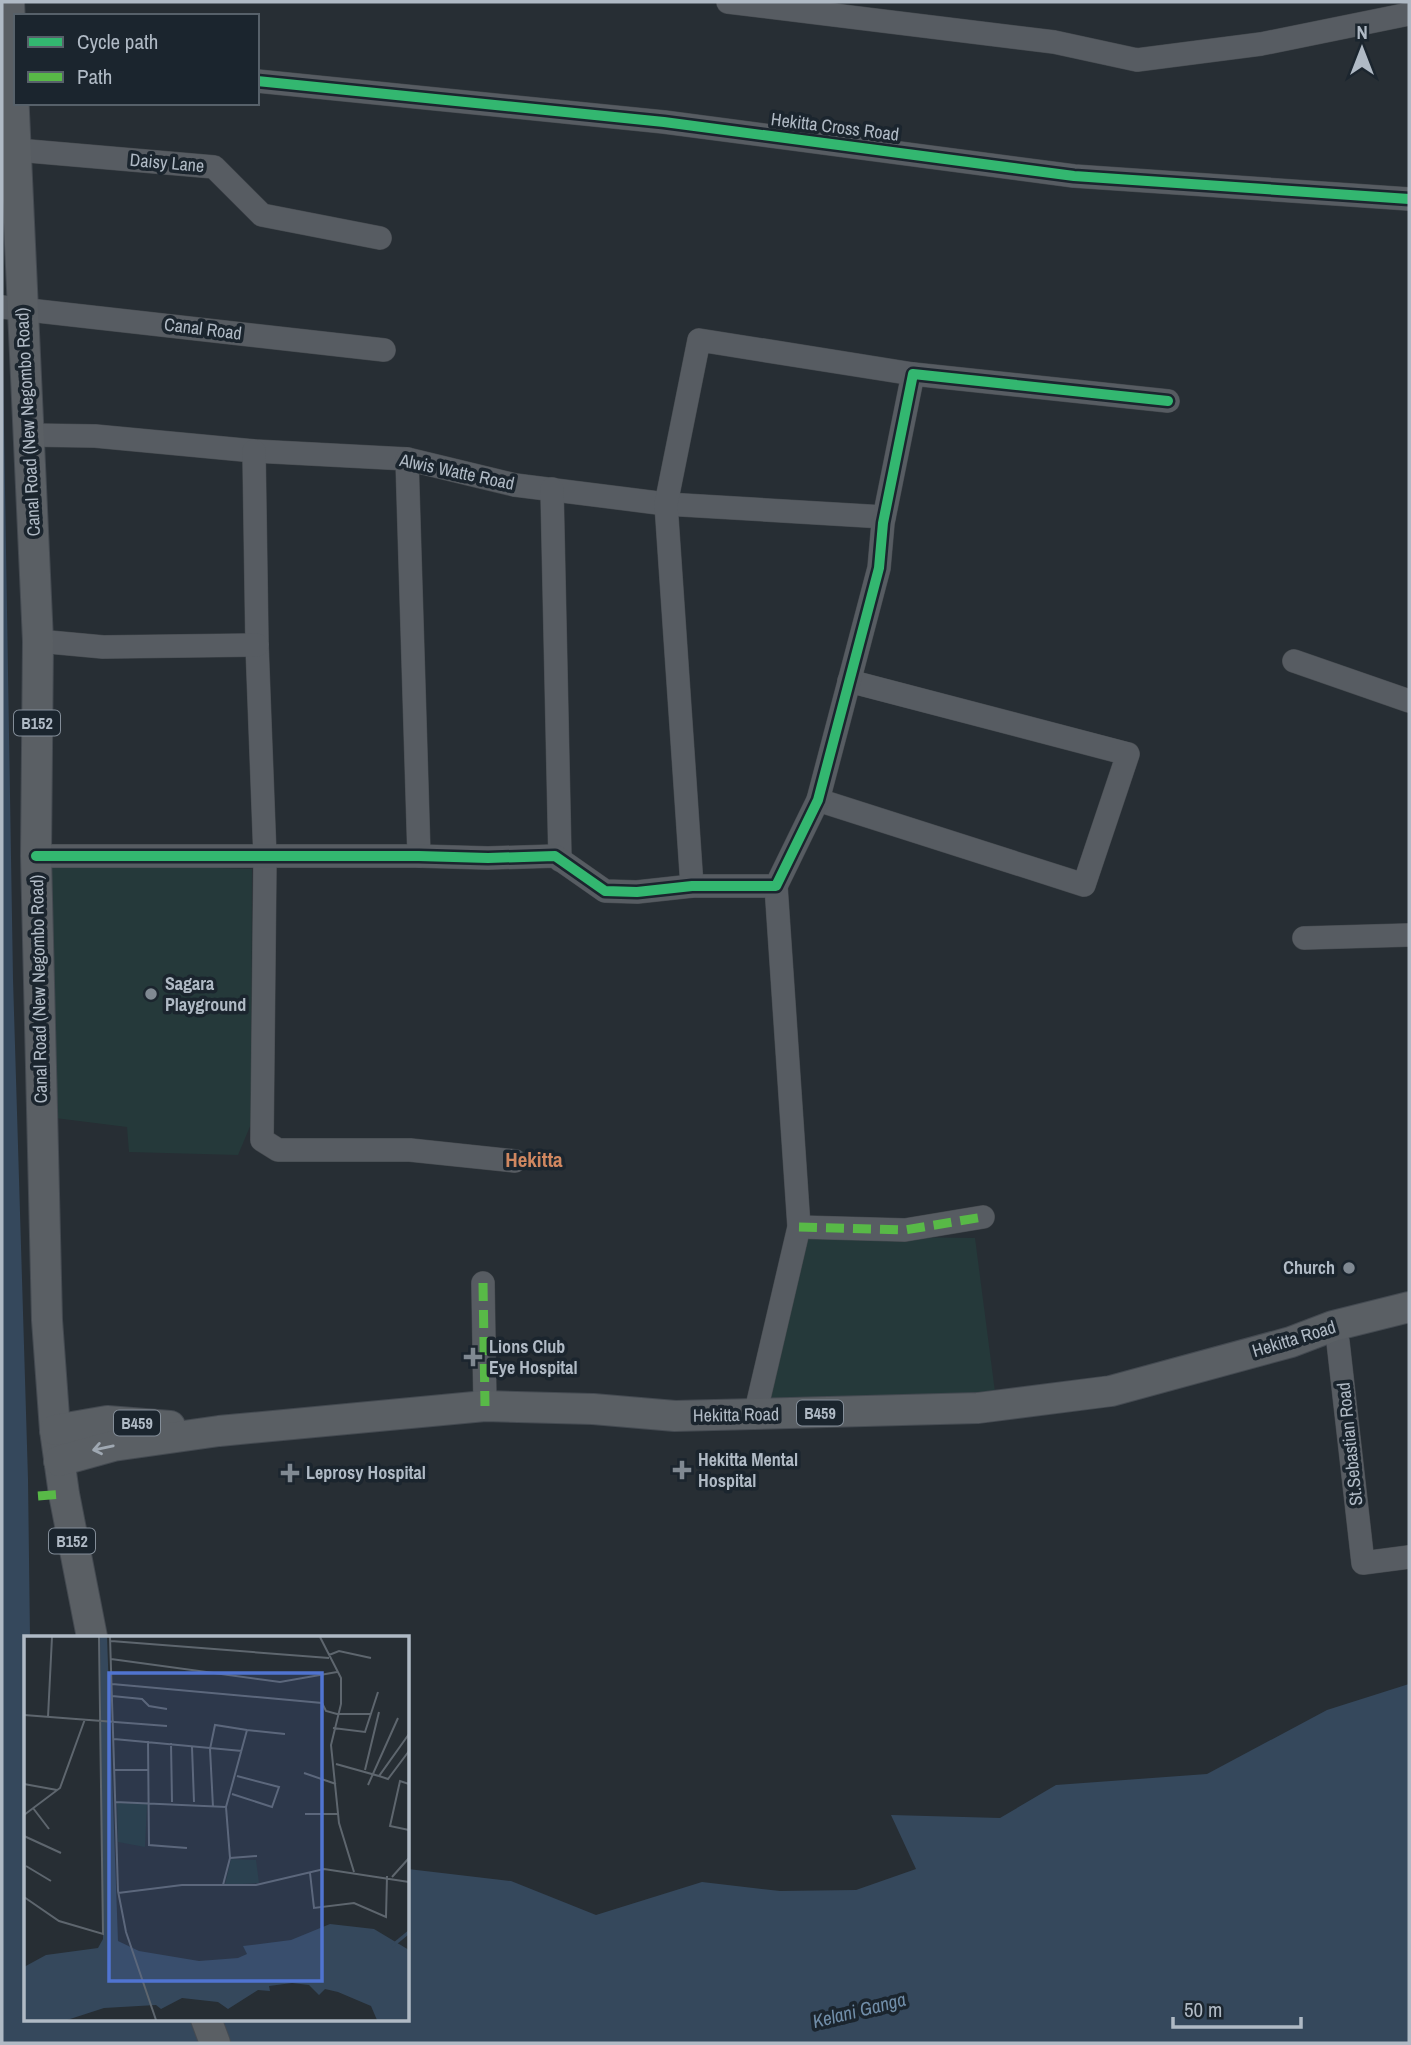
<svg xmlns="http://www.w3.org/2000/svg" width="1411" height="2045" viewBox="0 0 1411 2045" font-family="'Archivo Narrow',sans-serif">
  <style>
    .green { fill: #25393a }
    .water { fill: #35485c }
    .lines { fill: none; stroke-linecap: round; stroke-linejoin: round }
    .minor-casing { stroke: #454a4f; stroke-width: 24 }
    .major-casing { stroke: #444a51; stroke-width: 32 }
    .minor { stroke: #575c62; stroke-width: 23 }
    .major { stroke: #5a5f64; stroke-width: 30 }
    .quiet { stroke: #58b947; stroke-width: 9; stroke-dasharray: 18 9; stroke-linecap: butt }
    .cycleway-casing { stroke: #1b252e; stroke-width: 15 }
    .cycleway { stroke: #33b770; stroke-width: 10 }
    .oneway { stroke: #9fa8b2 }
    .poi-dot { fill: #808992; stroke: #1b252e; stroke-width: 2.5 }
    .labels { text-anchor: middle; stroke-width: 7; stroke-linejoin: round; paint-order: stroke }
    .shield { fill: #1b252e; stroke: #838d98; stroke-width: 2 }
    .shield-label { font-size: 16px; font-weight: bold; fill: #b0bac5 }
    .street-label { font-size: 18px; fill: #b0bac5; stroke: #1b252e }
    .poi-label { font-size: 18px; font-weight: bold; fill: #b0bac5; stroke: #1b252e; text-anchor: start }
    .water-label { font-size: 19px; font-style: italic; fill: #718ea9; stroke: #1b252e }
    .quarter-label { font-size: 21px; font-weight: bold; fill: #d08760; stroke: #1b252e }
    .inset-river { fill: none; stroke: #35485c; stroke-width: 3.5 }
    .inset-road { fill: none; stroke: #5e666e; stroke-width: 2 }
    .view { fill: #5074d1; fill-opacity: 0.15; stroke: #5074d1; stroke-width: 3.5 }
    .inset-edge { fill: none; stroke: #b0bac5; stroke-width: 3.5 }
  </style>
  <rect width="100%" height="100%" fill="#272e34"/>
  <!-- green -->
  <g class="green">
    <polygon points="47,863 252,869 251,1124 238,1155 129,1152 127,1127 55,1118"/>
    <polygon points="811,1236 975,1238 995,1392 769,1405 804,1245"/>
  </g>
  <!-- water -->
  <polygon class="water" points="2,304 13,979 28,1479 30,1637 26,1637 26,2019 408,2019 408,1869 511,1881 596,1915 702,1882 780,1891 856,1890 916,1869 891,1815 1000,1818 1056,1785 1207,1774 1327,1710 1409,1684 1409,2043 2,2043"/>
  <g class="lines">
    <!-- minor casing -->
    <g class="minor-casing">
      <g id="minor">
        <polyline points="728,2 1054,42 1137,60 1261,44 1409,14"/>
        <polyline points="257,81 664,122 1074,176 1409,199"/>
        <polyline points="17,150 214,167 262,215 380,238"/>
        <polyline points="2,307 384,350"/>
        <polyline points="29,435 95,436 254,451 407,459 515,485 666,504 884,517"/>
        <polyline points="254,451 257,645 265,857 262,1140 278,1150 410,1150 515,1161"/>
        <polyline points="407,459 419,856"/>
        <polyline points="552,489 560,860"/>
        <polyline points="38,641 103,647 257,645"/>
        <polyline points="1294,661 1409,701"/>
        <polyline points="818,800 1084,885 1128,754 849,681"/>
        <polyline points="36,856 419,856 488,858 555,856 605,891 637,892 692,886 776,886 818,800 879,568 883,523 913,374 1168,401"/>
        <polyline points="692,886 666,504 699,340 913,374"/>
        <polyline points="1304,938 1409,935"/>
        <polyline points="799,1227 905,1230 983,1217"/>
        <polyline points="483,1283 485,1406"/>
        <polyline points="1333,1326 1338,1342 1363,1563 1409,1557"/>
        <polyline points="755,1415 799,1227 776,886"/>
      </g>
    </g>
    <!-- major casing -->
    <g class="major-casing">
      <g id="major">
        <polyline points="9,2 38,641 36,856 47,1320 55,1430 64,1494 92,1637"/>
        <polyline points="55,1430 107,1421 170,1426"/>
        <polyline points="59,1461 113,1446 219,1431 485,1406 593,1409 675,1416 978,1408 1111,1391 1291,1342 1333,1326 1409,1307"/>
        <polyline points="206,2019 215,2043"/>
      </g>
    </g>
    <!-- minor -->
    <use href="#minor" class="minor"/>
    <!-- major -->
    <use href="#major" class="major"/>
    <!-- quiet -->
    <g class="quiet">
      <polyline points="799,1227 905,1230 983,1217"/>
      <polyline points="483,1283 485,1406"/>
      <polyline points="38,1496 64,1494"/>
    </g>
    <!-- cycleway casing -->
    <g class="cycleway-casing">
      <g id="cycleway">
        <polyline points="257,81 664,122 1074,176 1409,199"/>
        <polyline points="36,856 419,856 488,858 555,856 605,891 637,892 692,886 776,886 818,800 879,568 883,523 913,374 1168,401"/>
      </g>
    </g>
    <!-- cycleway -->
    <use href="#cycleway" class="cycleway"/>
  </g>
  <!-- one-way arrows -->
  <defs><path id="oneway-shaft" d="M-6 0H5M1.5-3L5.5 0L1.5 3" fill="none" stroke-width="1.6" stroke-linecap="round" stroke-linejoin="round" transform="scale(1.75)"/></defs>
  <use class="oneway" href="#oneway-shaft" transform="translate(103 1448) rotate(168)"/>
  <!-- markers -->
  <g class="poi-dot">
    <circle cx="151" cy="994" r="7"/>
    <circle cx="1349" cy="1268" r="7"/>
    <path d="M469.5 1346.5h7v7h7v7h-7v7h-7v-7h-7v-7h7z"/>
    <path d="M678.5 1459.5h7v7h7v7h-7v7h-7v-7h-7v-7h7z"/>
    <path d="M286.5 1462.5h7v7h7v7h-7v7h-7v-7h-7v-7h7z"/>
  </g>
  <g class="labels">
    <!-- shield labels -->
    <g class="shield">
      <rect x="14" y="710.5" width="46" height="25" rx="5"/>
      <rect x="797" y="1400.5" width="46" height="25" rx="5"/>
      <rect x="114" y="1410.5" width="46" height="25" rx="5"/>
      <rect x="49" y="1528.5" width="46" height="25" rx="5"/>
    </g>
    <g class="shield-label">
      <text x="37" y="729">B152</text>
      <text x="820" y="1419">B459</text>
      <text x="137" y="1429">B459</text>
      <text x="72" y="1547">B152</text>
    </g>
    <!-- street labels -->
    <g class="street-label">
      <text transform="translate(835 127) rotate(7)" y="6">Hekitta Cross Road</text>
      <text transform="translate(167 163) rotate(5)" y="6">Daisy Lane</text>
      <text transform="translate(203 329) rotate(7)" y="6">Canal Road</text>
      <text transform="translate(28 422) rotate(-93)" y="6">Canal Road (New Negombo Road)</text>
      <text transform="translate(457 472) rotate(12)" y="6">Alwis Watte Road</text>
      <text transform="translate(39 989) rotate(-91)" y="6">Canal Road (New Negombo Road)</text>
      <text transform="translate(1294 1339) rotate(-17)" y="6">Hekitta Road</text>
      <text transform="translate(736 1415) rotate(-1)" y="6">Hekitta Road</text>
      <text transform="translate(1350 1444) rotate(-96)" y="6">St.Sebastian Road</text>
    </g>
    <!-- poi labels -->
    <g class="poi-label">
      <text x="165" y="990">Sagara<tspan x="165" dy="21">Playground</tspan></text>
      <text x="1335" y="1274" text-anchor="end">Church</text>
      <text x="489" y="1353">Lions Club<tspan x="489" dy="21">Eye Hospital</tspan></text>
      <text x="698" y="1466">Hekitta Mental<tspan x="698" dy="21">Hospital</tspan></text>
      <text x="306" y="1479">Leprosy Hospital</text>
    </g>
    <!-- water labels -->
    <g class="water-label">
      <text transform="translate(859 2010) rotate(-14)" y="7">Kelani Ganga</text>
    </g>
    <!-- quarter labels -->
    <g class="quarter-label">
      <text x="534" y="1167">Hekitta</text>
    </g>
  </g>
  <!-- overview -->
  <g transform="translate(24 1636)">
    <rect width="385" height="385" fill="#272e34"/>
    <path d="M93 167 123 168 121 211 94 206ZM207 223 232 224 235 247 201 249Z" fill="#25393a"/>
    <path d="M76 1H83L94 305 115 315 175 325 214 322 223 318 219 310 267 304 306 288 350 293 385 314V384H353L347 370 314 356 301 353 295 359 285 349 268 347 245 350 246 355 234 354 204 373 194 366 158 362 137 373 132 369 80 372 43 384H0V331L22 319 74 312 79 303Z" fill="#35485c"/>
    <path class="inset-river" d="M368 310 385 296"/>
    <path class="inset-road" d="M86 1 94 255 102 296 132 384M296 1 317 42V68L307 109 315 187 330 236M87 5 305 22M305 19 315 15 347 22M87 23 256 46 313 36M88 48 298 67 302 75 313 78H347M88 60 118 63 125 70 143 73M0 79 143 90M24 81 28 1M309 92 341 96 354 56M90 103 218 115M124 105 125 209 163 212M147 107 148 166M168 111 170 166M312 128 355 140 385 98M91 134H124M341 134 355 76M280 137 312 148M355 140 364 143 385 115M0 148 33 154M385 148 376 145 366 190 385 194M344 149 374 82M208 158 248 171 255 151 213 140M91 166 202 171 223 94 261 98M189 171 186 113 191 89 223 94M9 172 25 193M281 178H314M0 179 36 152 61 83M0 200 37 217M206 222 233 220M2 230 27 245M286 237 290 272 330 267 362 281 363 240M368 241 385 222M199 249 206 222 202 171M94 257 158 249H232L300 233 385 246M0 261 35 285 79 298 75 1"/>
    <path class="view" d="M85 37H298V345H85Z"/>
    <rect width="385" height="385" class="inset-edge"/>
  </g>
  <!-- border -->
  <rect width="1411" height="2045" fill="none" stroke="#b0bac5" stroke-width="7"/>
  <!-- legend -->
  <rect x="14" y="14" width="245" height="91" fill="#1b252e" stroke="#57616a" stroke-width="2"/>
  <rect x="28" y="37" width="35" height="10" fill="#33b770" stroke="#57616a" stroke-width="2"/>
  <text x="77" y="49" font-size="21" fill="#b0bac5">Cycle path</text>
  <rect x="28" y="72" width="35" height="10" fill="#58b947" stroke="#57616a" stroke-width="2"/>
  <text x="77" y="84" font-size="21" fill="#b0bac5">Path</text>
  <!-- north arrow -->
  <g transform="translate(1362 49)" stroke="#1b252e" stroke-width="5" paint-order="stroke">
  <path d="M0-5L12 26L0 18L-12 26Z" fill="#b0bac5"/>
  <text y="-10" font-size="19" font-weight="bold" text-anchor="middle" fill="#b0bac5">N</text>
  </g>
  <!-- scale -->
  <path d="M1173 2017v10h128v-10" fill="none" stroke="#b0bac5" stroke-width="3.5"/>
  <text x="1184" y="2017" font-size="21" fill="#b0bac5" stroke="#1b252e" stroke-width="5" paint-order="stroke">50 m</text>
</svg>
